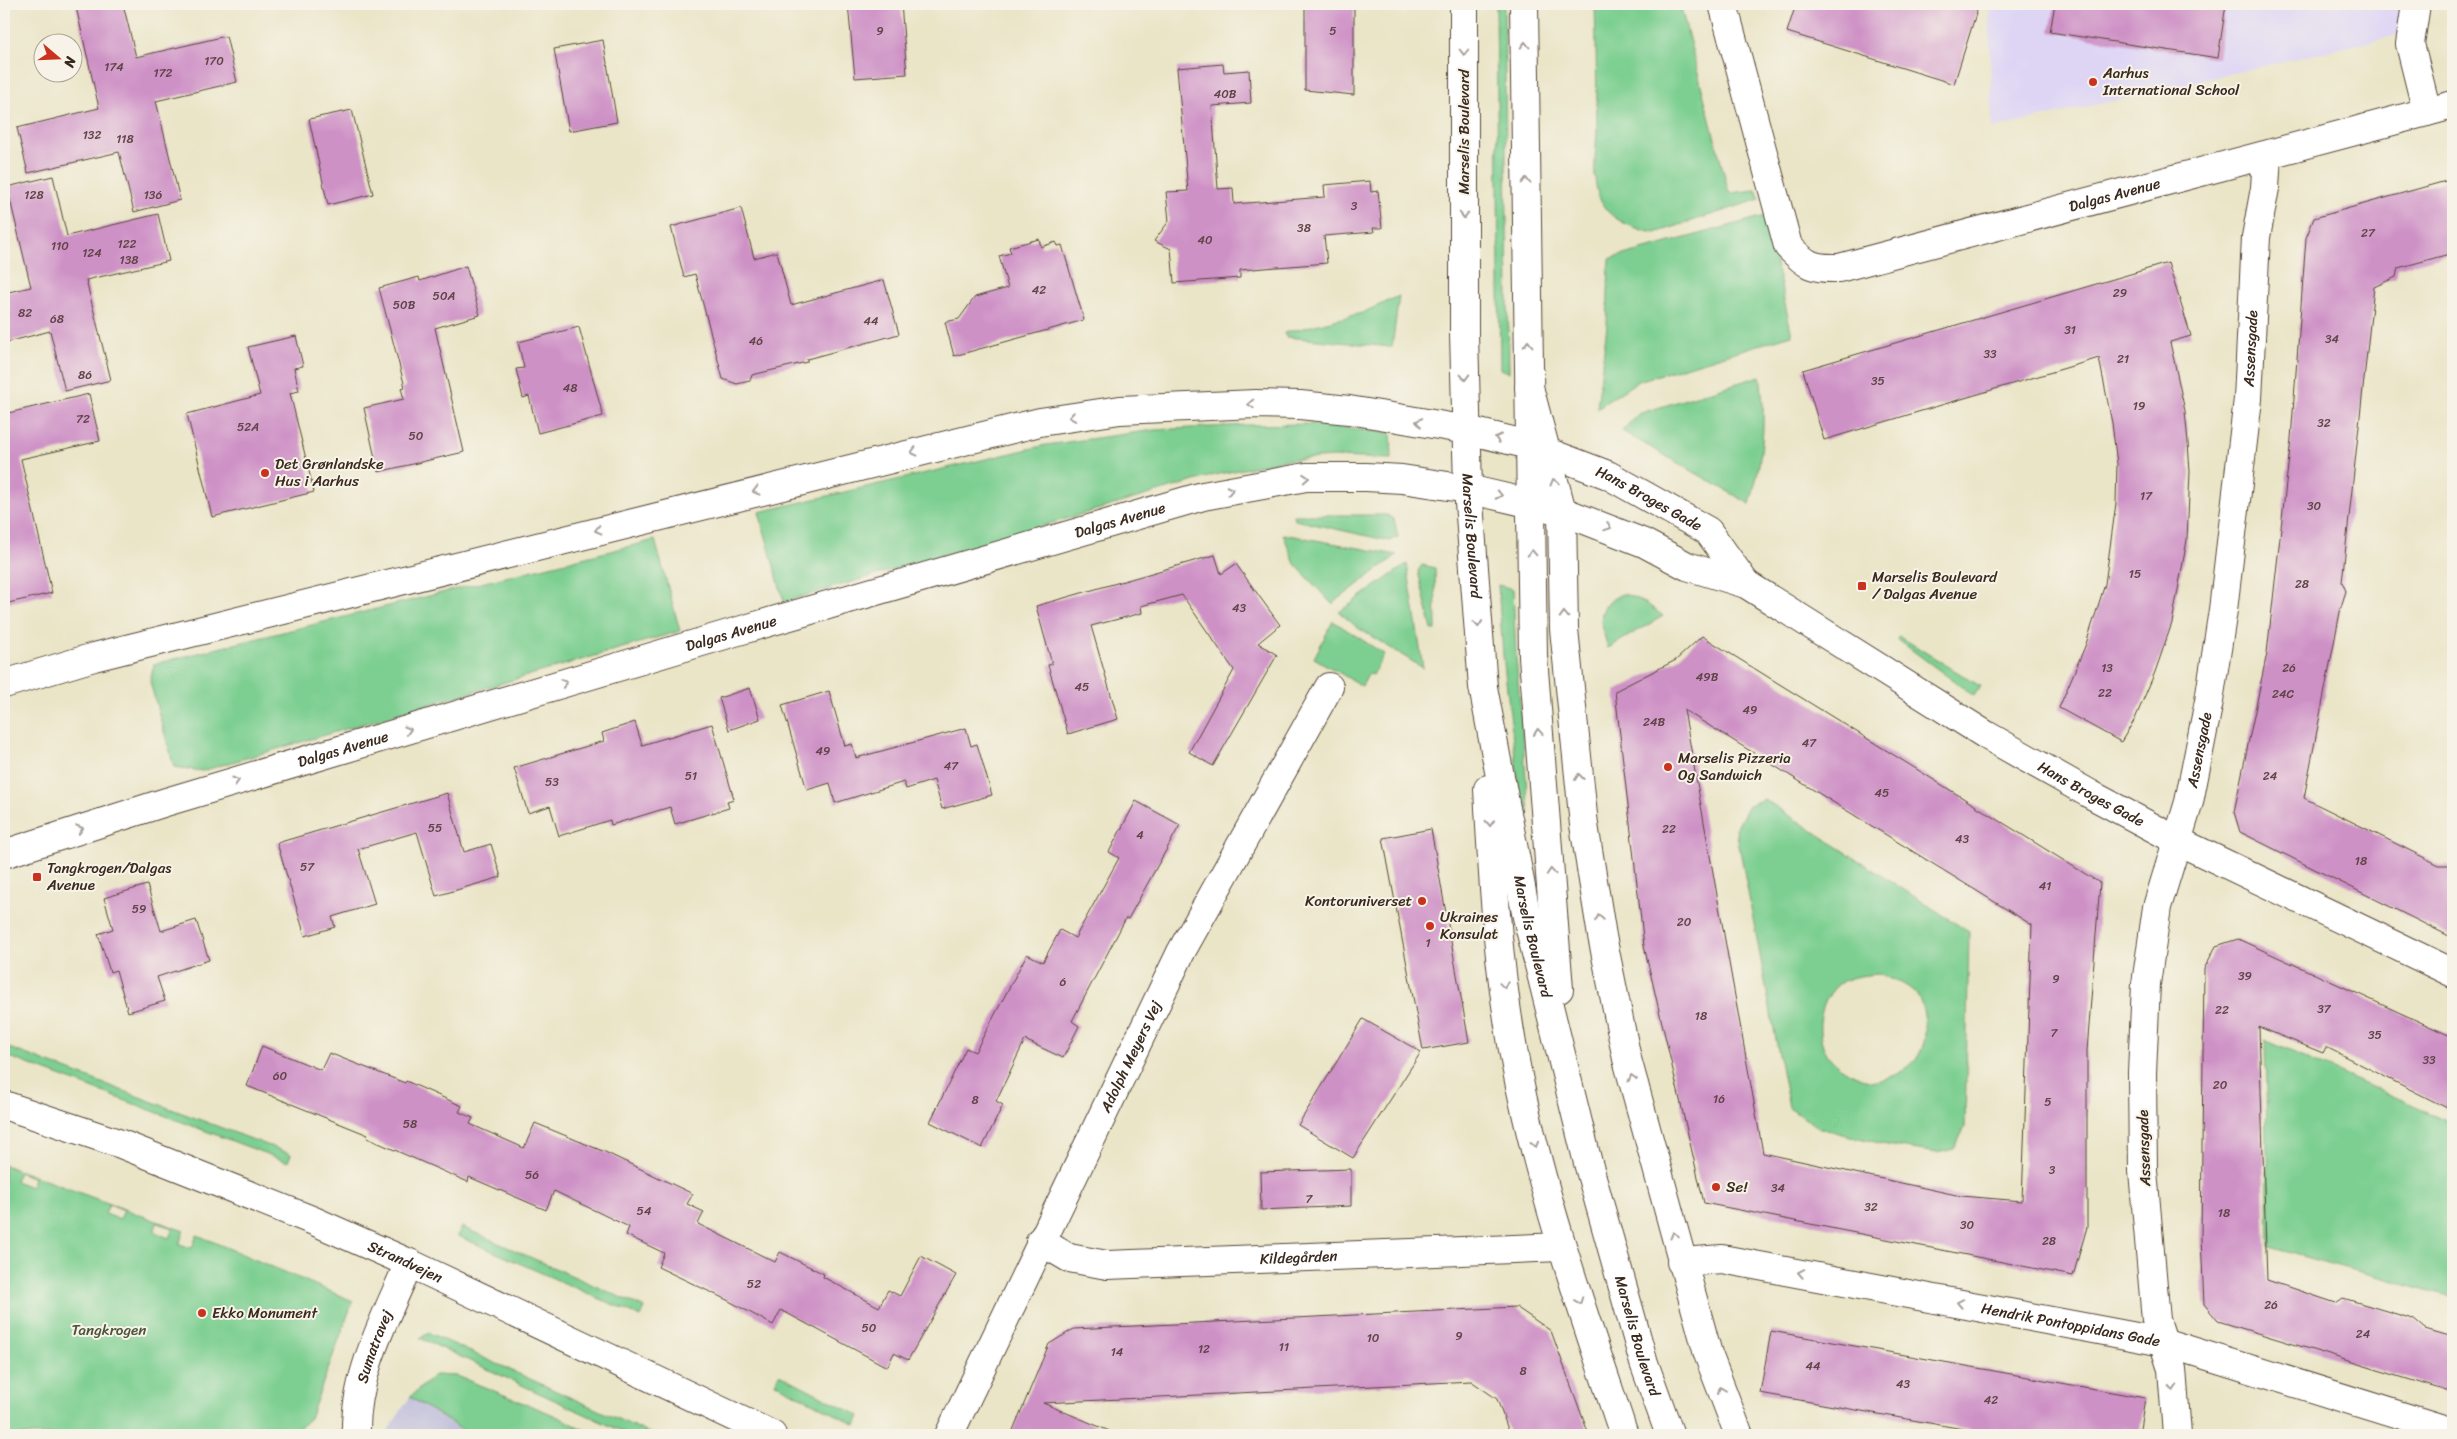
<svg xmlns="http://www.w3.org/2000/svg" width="2457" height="1439" viewBox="0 0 2457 1439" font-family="Sriracha,sans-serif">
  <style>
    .built { fill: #ded5f5 }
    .industrial { fill: #c3c1db }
    .green { fill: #7dcf91; stroke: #5c7c58; fill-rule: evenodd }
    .building { fill: #ce91c6; fill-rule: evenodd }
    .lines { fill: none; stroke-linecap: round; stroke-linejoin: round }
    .street-casing { stroke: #554637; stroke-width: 30 }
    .secondary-casing { stroke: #554637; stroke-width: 30 }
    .street { stroke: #fff; stroke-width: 28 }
    .secondary { stroke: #fff; stroke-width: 28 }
    .oneway { stroke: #a79f9a }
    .poi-dot { fill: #c8321e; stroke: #f7f3e8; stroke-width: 2 }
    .labels { text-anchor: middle; stroke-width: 4; stroke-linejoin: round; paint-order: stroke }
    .number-label { font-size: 12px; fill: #604448 }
    .poi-label { font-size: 15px; fill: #3b2a1e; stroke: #f7f3e8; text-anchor: start }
    .street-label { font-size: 15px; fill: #3b2a1e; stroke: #f7f3e8 }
    .park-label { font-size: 15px; fill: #4c533b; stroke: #f7f3e8 }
  </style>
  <rect width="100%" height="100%" fill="#f7f3e8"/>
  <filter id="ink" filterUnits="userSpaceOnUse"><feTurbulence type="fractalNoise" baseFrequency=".02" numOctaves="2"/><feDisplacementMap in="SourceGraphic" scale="10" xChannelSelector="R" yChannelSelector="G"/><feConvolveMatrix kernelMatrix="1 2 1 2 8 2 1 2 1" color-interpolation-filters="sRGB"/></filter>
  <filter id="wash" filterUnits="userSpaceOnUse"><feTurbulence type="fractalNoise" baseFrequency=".0096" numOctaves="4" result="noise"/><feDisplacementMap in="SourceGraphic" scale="20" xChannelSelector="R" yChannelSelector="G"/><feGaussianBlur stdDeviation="1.12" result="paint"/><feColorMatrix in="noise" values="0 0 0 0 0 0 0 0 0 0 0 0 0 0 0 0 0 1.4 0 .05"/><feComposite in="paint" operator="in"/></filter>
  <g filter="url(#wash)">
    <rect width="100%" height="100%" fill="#eae5c7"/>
    <!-- built -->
    <polygon class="built" points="1989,4 2402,4 2397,35 1992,129"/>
    <!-- industrial -->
    <polygon class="industrial" points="410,1397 468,1435 385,1435"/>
    <!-- green -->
    <g class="green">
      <polygon points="1496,4 1504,4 1509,372 1500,369"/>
      <path d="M1595 4H1680L1729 193 1756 190 1760 199 1655 233C1638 230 1612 221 1603 205 1589 182 1597 152 1597 126 1597 85 1596 45 1595 4Z"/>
      <polygon points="1765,216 1792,335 1638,381 1597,408 1607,325 1609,259"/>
      <polygon points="1399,296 1392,347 1286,337 1284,333 1362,313"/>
      <path d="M1760 376C1767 421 1762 461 1750 504L1622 431 1638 414Z"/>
      <polygon points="1313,424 1391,433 1392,459 1334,457 1285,460 1215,475 784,602 759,512 1046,445 1154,430 1248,425"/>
      <polygon points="1294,515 1387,515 1394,519 1398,537 1390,541 1295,520"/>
      <polygon points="1283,534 1397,555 1332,604 1295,564"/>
      <polygon points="655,540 680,631 202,771 174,767 150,682 154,664"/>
      <polygon points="1407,564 1423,668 1358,628 1339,612"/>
      <polygon points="1422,565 1435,568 1436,630 1432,630 1418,571"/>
      <polygon points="1498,585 1513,589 1516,657 1529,814 1522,815 1503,655"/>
      <path d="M1622 594C1639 597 1650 606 1663 616L1608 648C1601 623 1593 607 1622 594Z"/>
      <polygon points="1333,621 1384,654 1373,675 1369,673 1362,686 1314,658"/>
      <polygon points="1899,636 1980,686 1974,696 1897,639"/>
      <path d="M1764 799 1969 932 1965 1127 1954 1149 1937 1153 1887 1145 1819 1128 1789 1108 1736 829 1749 805ZM1877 974C1890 978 1906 983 1915 993 1922 1001 1924 1013 1925 1023 1928 1060 1905 1075 1871 1082 1857 1076 1842 1071 1831 1059 1812 1038 1818 997 1843 981 1853 976 1867 975 1877 974Z"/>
      <polygon points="2265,1040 2453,1123 2453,1297 2269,1247"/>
      <polygon points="4,1046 291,1154 288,1162 4,1055"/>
      <path d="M4 1165 184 1231 179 1244 192 1248 197 1235 353 1301 310 1418 291 1435H4ZM19 1172 34 1178 31 1187 15 1181ZM109 1204 124 1210 120 1219 105 1214ZM157 1223 173 1228 169 1238 154 1232Z"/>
      <polygon points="462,1227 645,1308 641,1317 458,1236"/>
      <polygon points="429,1333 653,1435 630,1435 420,1338"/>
      <polygon points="779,1374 860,1416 856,1425 775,1383"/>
      <polygon points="435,1375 457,1376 554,1415 595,1435 470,1435 410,1397"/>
    </g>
    <g id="blocks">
      <!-- building -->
      <g class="building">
        <polygon points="90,4 123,4 136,57 226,36 237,82 156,101 180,200 134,212 119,152 28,173 17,128 99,108 76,7"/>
        <polygon points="848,4 901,4 907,74 855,78"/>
        <polygon points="1305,4 1354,4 1354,95 1305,90"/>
        <polygon points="1796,4 1979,4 1954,84 1787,32"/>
        <polygon points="2055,4 2226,4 2218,58 2050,32"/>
        <polygon points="603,40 617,122 569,131 554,49"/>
        <polygon points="1223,64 1224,72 1249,70 1251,103 1212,106 1218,189 1233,188 1234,204 1325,197 1324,185 1370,181 1371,192 1378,191 1382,228 1373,228 1374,232 1324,236 1327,263 1240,270 1240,278 1174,283 1171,249 1154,241 1169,221 1166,192 1188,191 1177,68"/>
        <polygon points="352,110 373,194 328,205 309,119"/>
        <polygon points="53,176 67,236 158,214 169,261 86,280 111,380 65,391 50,331 4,343 4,293 31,287 7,187"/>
        <polygon points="2453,179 2453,253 2398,268 2396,277 2374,287 2342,582 2346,591 2341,607 2304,798 2439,865 2453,865 2453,938 2240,832 2234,812 2267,653 2291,439 2306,238 2314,218"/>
        <polygon points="741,208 754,258 777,252 791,305 884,280 899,334 807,359 807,362 752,375 750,381 737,384 723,379 695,274 684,277 671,227"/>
        <polygon points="1039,239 1041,247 1056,242 1058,246 1062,245 1084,320 954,356 945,322 959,319 975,297 1008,288 999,256 1011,253 1009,247"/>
        <polygon points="2168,263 2191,336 2170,342 2185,411 2188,443 2190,472 2187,540 2172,623 2155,672 2135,719 2121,742 2059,708 2086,644 2105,584 2116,503 2117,464 2112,423 2099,358 1824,440 1803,370"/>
        <polygon points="466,266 480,315 435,328 464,452 378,472 364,408 404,399 401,388 405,387 379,288 419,277 420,281"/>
        <polygon points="579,327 603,416 538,433 529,396 523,398 516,369 524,368 518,342"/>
        <polygon points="296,336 303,366 294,368 299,391 290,393 314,492 212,517 187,414 260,395 248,347"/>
        <polygon points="89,394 100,441 21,459 52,593 4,604 4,414"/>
        <polygon points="1215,555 1221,574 1236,564 1280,625 1258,643 1277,655 1213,766 1189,752 1234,670 1182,595 1141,606 1142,613 1091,626 1118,719 1068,734 1048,665 1052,664 1036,606"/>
        <path d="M1702 636 2100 883 2087 1051V1227L2073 1276 1704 1203 1644 946 1615 691 1676 660ZM1684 710 2032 925 2022 1201 1961 1196 1763 1153Z"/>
        <polygon points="750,688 760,719 729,730 719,698"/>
        <polygon points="829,691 845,746 852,744 856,758 966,728 971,746 977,744 992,795 942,809 934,780 906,789 904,782 835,803 830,783 807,790 782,705"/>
        <polygon points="635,722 642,745 712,724 734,799 727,801 729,808 675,824 670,807 611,825 610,820 559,836 550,806 528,813 514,768 604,741 602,733"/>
        <polygon points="447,793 464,852 491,844 501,877 436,896 417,832 358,849 375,904 332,917 335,927 305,936 277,843"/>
        <polygon points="1136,801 1180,825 1128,919 1126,918 1072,1021 1079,1026 1063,1058 1025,1040 996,1101 1003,1105 982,1148 930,1122 966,1048 975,1052 1027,954 1043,962 1060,930 1075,938 1119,858 1109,852"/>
        <polygon points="1431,829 1469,1042 1423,1050 1383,838"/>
        <polygon points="147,885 161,931 196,920 209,960 157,977 165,1001 128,1012 116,970 110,972 98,934 113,929 104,898"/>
        <polygon points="2238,939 2453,1037 2453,1111 2326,1047 2323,1053 2259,1027 2267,1280 2336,1303 2343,1298 2413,1319 2425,1329 2453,1337 2453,1393 2218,1321 2204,1304 2201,1238 2204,969 2216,946"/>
        <polygon points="1363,1019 1421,1052 1353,1158 1298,1125"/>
        <polygon points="262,1046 321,1070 329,1053 405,1083 406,1081 462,1106 459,1112 473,1118 470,1124 524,1148 535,1123 605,1152 693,1194 687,1204 704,1212 698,1224 775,1262 780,1252 824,1274 823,1277 879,1307 888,1290 900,1296 921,1256 956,1275 908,1360 894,1353 887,1367 781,1310 773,1325 727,1300 658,1267 664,1253 626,1235 629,1227 554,1191 546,1210 469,1177 468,1182 367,1138 368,1135 247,1086"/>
        <polygon points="1351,1169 1351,1206 1261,1210 1260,1172"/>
        <polygon points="1516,1307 1551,1331 1589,1435 1510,1435 1497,1399 1471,1381 1043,1403 1119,1435 1011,1435 1049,1344 1074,1329"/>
        <polygon points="1771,1331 2145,1398 2139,1435 1997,1435 1760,1393"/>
      </g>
    </g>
  </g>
  <g filter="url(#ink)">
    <use href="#blocks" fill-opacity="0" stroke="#554637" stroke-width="1"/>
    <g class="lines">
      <!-- street casing -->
      <g class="street-casing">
        <g id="street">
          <path id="s1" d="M1723 4 1788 246C1806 265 1812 269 1839 268L2453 105"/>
          <polyline points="2416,4 2410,44 2427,112"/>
          <path id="s2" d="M1040 1241 1069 1258 1107 1265 1561 1247"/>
          <path id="s3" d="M1681 1262 1722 1259 2163 1342 2453 1432"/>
          <path id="s4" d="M949 1435 1181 952 1329 687"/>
          <path id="s5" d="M2177 1435 2172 1369 2156 1320 2143 1171 2142 1073 2146 984 2157 907 2189 802 2209 701 2223 610 2248 399 2256 237 2265 188 2267 155"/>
        </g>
      </g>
      <!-- secondary casing -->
      <g class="secondary-casing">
        <g id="secondary">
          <path id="s6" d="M1464 4V333L1468 489 1483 687 1526 913 1588 1163 1644 1363 1670 1435"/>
          <polyline points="1524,4 1533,657 1559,989"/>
          <polyline points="1529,387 1562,511 1564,629 1584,825 1602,936 1627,1059 1708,1354 1739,1435"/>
          <path id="s7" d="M4 684 94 657 1040 422 1120 410 1255 404 1300 405 1349 410 1398 418 1467 430 1529 445 1608 475 1708 531 1746 584"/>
          <path d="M1488 789C1493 886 1499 985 1519 1081 1544 1202 1585 1318 1624 1435"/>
          <path id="s8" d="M4 854 166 802 735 632 1203 496 1306 477H1366L1402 479 1468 489 1562 511 1644 543 1687 566 1746 584 1986 735 2090 794 2178 841 2453 973"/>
          <path id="s9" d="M4 1105 121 1144 314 1221 409 1263 772 1435"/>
          <path id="s10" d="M356 1435C354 1375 386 1317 409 1263"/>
        </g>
      </g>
      <!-- street -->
      <use href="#street" class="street"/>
      <!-- secondary -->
      <use href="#secondary" class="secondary"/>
    </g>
    <!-- one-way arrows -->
    <defs><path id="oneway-chevron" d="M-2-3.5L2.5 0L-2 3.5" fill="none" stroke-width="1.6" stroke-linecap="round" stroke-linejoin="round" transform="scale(1.25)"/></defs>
    <g class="oneway">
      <use href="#oneway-chevron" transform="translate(1525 45) rotate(-91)"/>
      <use href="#oneway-chevron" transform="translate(1464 52) rotate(90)"/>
      <use href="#oneway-chevron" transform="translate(1526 181) rotate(-90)"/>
      <use href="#oneway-chevron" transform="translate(1464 215) rotate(90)"/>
      <use href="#oneway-chevron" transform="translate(1528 344) rotate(-91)"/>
      <use href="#oneway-chevron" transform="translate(1465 377) rotate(88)"/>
      <use href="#oneway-chevron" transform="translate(1251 404) rotate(178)"/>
      <use href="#oneway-chevron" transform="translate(1072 417) rotate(171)"/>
      <use href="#oneway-chevron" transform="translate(1419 422) rotate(-170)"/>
      <use href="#oneway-chevron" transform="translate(1498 438) rotate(-166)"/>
      <use href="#oneway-chevron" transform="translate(914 452) rotate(166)"/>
      <use href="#oneway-chevron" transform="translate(1306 478) rotate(-4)"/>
      <use href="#oneway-chevron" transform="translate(1554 482) rotate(-105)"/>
      <use href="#oneway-chevron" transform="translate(1230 490) rotate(-12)"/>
      <use href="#oneway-chevron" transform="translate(756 491) rotate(166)"/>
      <use href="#oneway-chevron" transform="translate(1499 495) rotate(12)"/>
      <use href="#oneway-chevron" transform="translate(1608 527) rotate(21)"/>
      <use href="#oneway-chevron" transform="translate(598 530) rotate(166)"/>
      <use href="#oneway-chevron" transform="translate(1532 553) rotate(-92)"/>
      <use href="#oneway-chevron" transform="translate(1564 615) rotate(-92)"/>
      <use href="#oneway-chevron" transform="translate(1478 624) rotate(85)"/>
      <use href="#oneway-chevron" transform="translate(564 683) rotate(-17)"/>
      <use href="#oneway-chevron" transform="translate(408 730) rotate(-17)"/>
      <use href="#oneway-chevron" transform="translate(1538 732) rotate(-95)"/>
      <use href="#oneway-chevron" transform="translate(1579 777) rotate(-96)"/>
      <use href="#oneway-chevron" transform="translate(236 781) rotate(-17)"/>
      <use href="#oneway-chevron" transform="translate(1490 823) rotate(87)"/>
      <use href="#oneway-chevron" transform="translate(80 829) rotate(-17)"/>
      <use href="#oneway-chevron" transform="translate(1551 872) rotate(-94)"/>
      <use href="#oneway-chevron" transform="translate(1599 918) rotate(-99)"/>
      <use href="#oneway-chevron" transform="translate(1504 985) rotate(82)"/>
      <use href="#oneway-chevron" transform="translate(1632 1078) rotate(-105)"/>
      <use href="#oneway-chevron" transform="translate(1535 1144) rotate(76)"/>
      <use href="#oneway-chevron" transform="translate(1674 1235) rotate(-105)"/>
      <use href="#oneway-chevron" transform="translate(1801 1273) rotate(-169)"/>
      <use href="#oneway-chevron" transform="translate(1579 1301) rotate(71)"/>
      <use href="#oneway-chevron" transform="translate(1960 1303) rotate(-169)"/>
      <use href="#oneway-chevron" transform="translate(2173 1388) rotate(87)"/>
      <use href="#oneway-chevron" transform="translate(1721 1390) rotate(-111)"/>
    </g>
  </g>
  <!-- markers -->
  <g class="poi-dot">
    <circle cx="2093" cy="82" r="5"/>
    <circle cx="265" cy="473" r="5"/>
    <rect x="1857" y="581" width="10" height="10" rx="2.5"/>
    <circle cx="1668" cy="767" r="5"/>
    <rect x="32" y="872" width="10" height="10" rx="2.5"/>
    <circle cx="1422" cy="901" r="5"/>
    <circle cx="1430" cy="926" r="5"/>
    <circle cx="1716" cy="1187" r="5"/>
    <circle cx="202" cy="1313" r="5"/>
  </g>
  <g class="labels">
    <!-- number labels -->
    <g class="number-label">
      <text x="880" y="35">9</text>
      <text x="1333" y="35">5</text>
      <text x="214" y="65">170</text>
      <text x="114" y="71">174</text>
      <text x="163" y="77">172</text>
      <text x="1225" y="98">40B</text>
      <text x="92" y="139">132</text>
      <text x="125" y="143">118</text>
      <text x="34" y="199">128</text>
      <text x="153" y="199">136</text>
      <text x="1354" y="210">3</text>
      <text x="1304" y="232">38</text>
      <text x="2368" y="237">27</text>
      <text x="1205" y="244">40</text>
      <text x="127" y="248">122</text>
      <text x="60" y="250">110</text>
      <text x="92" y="257">124</text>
      <text x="129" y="264">138</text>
      <text x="1039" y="294">42</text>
      <text x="2120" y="297">29</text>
      <text x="444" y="300">50A</text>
      <text x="404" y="309">50B</text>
      <text x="25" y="317">82</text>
      <text x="57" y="323">68</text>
      <text x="871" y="325">44</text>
      <text x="2070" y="334">31</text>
      <text x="2332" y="343">34</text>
      <text x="756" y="345">46</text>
      <text x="1990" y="358">33</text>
      <text x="2123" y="363">21</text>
      <text x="85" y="379">86</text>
      <text x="1878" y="385">35</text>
      <text x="570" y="392">48</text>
      <text x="2139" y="410">19</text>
      <text x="83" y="423">72</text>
      <text x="2324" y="427">32</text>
      <text x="248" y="431">52A</text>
      <text x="416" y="440">50</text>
      <text x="2146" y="500">17</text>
      <text x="2314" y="510">30</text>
      <text x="2135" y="578">15</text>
      <text x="2302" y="588">28</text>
      <text x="1239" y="612">43</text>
      <text x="2107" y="672">13</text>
      <text x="2289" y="672">26</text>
      <text x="1707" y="681">49B</text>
      <text x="1082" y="691">45</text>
      <text x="2105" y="697">22</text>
      <text x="2283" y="698">24C</text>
      <text x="1750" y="714">49</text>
      <text x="1654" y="726">24B</text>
      <text x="1809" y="747">47</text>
      <text x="823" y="755">49</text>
      <text x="951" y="770">47</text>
      <text x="691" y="780">51</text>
      <text x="2270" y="780">24</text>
      <text x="552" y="786">53</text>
      <text x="1882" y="797">45</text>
      <text x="435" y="832">55</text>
      <text x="1669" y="833">22</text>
      <text x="1140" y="839">4</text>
      <text x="1962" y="843">43</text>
      <text x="2361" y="865">18</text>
      <text x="307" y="871">57</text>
      <text x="2045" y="890">41</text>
      <text x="139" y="913">59</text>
      <text x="1684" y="926">20</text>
      <text x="1428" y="947">1</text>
      <text x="2245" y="980">39</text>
      <text x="2056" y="983">9</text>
      <text x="1063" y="986">6</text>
      <text x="2324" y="1013">37</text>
      <text x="2222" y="1014">22</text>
      <text x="1701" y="1020">18</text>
      <text x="2054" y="1037">7</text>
      <text x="2375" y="1039">35</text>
      <text x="2429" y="1064">33</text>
      <text x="280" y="1080">60</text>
      <text x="2220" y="1089">20</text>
      <text x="1719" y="1103">16</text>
      <text x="975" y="1104">8</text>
      <text x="2048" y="1106">5</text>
      <text x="410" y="1128">58</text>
      <text x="2052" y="1174">3</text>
      <text x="532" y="1179">56</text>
      <text x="1778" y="1192">34</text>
      <text x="1309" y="1203">7</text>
      <text x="1871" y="1211">32</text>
      <text x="644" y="1215">54</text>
      <text x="2224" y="1217">18</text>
      <text x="1967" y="1229">30</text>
      <text x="2049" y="1245">28</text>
      <text x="754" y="1288">52</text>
      <text x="2271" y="1309">26</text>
      <text x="869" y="1332">50</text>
      <text x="2363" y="1338">24</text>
      <text x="1459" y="1340">9</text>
      <text x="1373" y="1342">10</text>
      <text x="1284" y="1351">11</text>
      <text x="1204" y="1353">12</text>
      <text x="1117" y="1356">14</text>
      <text x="1813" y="1370">44</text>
      <text x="1523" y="1375">8</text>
      <text x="1903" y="1388">43</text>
      <text x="1991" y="1404">42</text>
    </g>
    <!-- poi labels -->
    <g class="poi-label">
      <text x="2103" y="78">Aarhus<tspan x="2103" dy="17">International School</tspan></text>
      <text x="275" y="469">Det Grønlandske<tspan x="275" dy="17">Hus i Aarhus</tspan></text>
      <text x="1872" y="582">Marselis Boulevard<tspan x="1872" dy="17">/ Dalgas Avenue</tspan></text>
      <text x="1678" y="763">Marselis Pizzeria<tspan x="1678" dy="17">Og Sandwich</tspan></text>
      <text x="47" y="873">Tangkrogen/Dalgas<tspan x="47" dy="17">Avenue</tspan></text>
      <text x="1412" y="906" text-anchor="end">Kontoruniverset</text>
      <text x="1440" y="922">Ukraines<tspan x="1440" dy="17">Konsulat</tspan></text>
      <text x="1726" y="1192">Se!</text>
      <text x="212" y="1318">Ekko Monument</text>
    </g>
    <!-- street labels -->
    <g class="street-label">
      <text transform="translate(1464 132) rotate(-90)" y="5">Marselis Boulevard</text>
      <text dy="5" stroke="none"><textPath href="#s1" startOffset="594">Dalgas Avenue</textPath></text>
      <text dy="5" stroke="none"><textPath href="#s5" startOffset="1100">Assensgade</textPath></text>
      <text dy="5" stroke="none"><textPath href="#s7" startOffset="1694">Hans Broges Gade</textPath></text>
      <text dy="5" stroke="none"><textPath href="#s8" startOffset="1165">Dalgas Avenue</textPath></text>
      <text dy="5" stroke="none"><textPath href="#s6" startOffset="532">Marselis Boulevard</textPath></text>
      <text dy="5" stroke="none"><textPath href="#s8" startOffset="760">Dalgas Avenue</textPath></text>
      <text dy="5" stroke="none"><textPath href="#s8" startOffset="355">Dalgas Avenue</textPath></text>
      <text dy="5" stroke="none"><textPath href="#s5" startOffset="695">Assensgade</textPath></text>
      <text dy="5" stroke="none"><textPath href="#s8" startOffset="2218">Hans Broges Gade</textPath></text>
      <text dy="5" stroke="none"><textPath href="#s6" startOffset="938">Marselis Boulevard</textPath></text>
      <text dy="5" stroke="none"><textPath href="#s4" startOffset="420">Adolph Meyers Vej</textPath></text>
      <text transform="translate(2144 1148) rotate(-92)" y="5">Assensgade</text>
      <text dy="5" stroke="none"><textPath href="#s2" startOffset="264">Kildegården</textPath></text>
      <text dy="5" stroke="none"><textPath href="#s9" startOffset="431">Strandvejen</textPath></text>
      <text dy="5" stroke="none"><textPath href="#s3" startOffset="396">Hendrik Pontoppidans Gade</textPath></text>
      <text dy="5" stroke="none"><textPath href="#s6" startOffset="1351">Marselis Boulevard</textPath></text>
      <text dy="5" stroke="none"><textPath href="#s10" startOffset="91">Sumatravej</textPath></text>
    </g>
    <!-- park labels -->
    <g class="park-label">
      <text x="109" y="1335">Tangkrogen</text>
    </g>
  </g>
  <!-- margin -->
  <rect width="2457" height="1439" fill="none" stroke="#f7f3e8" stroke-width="20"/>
  <!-- north arrow -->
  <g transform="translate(58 58) rotate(109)"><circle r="24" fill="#f7f3e8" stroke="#aca397"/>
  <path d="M0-4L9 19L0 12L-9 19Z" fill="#c8321e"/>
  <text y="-8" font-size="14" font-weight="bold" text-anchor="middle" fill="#3b2a1e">N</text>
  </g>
</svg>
